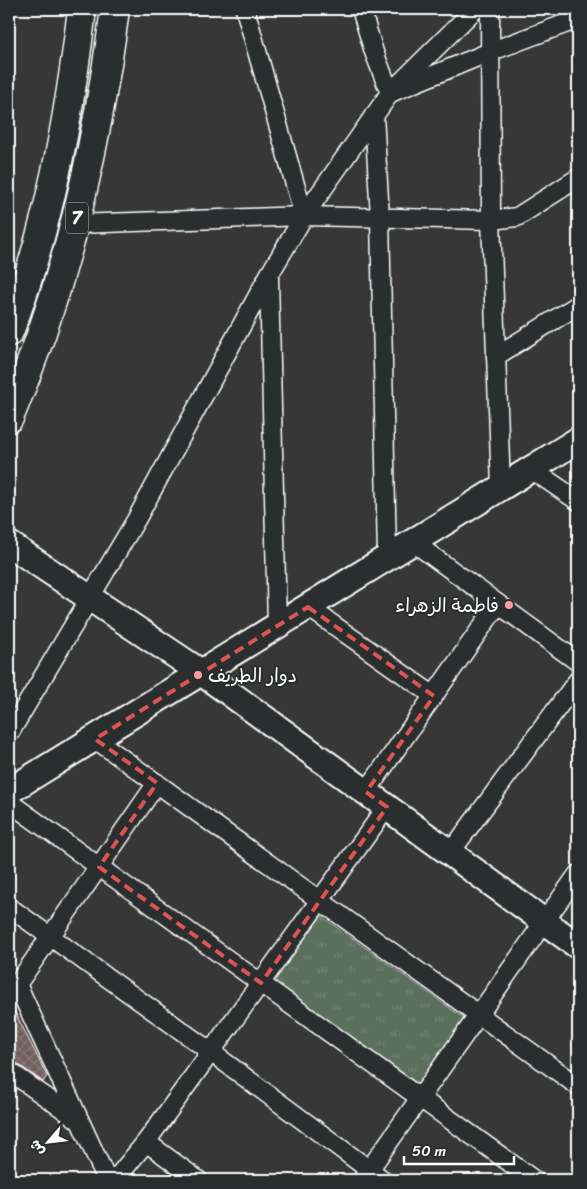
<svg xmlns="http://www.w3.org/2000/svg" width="587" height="1189" viewBox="0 0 587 1189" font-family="Sriracha,'Playpen Sans Arabic',sans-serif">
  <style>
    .grass { fill: url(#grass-tufts); stroke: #acb8ad }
    .building { fill: url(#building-cross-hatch); stroke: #fff }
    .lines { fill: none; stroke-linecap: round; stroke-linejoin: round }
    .street-casing { stroke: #fff; stroke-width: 21 }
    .secondary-casing { stroke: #fff; stroke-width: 29 }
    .highway-casing { stroke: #fff; stroke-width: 31 }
    .street { stroke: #2a2d2e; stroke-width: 18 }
    .secondary { stroke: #2a2d2e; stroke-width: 25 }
    .highway { stroke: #2a2d2e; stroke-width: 28 }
    .marked { fill: none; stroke: #de5353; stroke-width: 4; stroke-dasharray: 10 6; stroke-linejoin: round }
    .poi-dot { fill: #ff9aa2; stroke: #2a2d2e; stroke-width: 2 }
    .labels { text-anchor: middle; stroke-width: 4; stroke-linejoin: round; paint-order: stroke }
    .shield { fill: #2a2d2e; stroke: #bfc0c0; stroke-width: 1 }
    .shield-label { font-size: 18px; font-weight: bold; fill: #fff }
    .poi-label { font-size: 19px; fill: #fff; stroke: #2a2d2e; text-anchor: end }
  </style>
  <defs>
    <pattern id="grass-tufts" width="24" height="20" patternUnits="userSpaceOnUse" patternTransform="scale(1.25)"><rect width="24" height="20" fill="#5a705b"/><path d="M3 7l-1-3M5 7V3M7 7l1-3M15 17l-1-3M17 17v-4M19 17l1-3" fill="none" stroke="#738574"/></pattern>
    <pattern id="building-cross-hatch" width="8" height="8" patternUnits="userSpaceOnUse" patternTransform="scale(1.25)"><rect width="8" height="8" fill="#715e5d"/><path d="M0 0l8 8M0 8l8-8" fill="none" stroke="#867675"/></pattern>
  </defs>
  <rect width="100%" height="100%" fill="#383737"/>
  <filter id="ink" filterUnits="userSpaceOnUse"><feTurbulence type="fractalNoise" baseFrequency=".02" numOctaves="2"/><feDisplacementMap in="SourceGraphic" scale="10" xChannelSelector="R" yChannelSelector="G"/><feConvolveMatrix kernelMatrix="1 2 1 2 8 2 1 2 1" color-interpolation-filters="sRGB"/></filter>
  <g filter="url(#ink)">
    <!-- grass -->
    <polygon class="grass" points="321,916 465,1019 417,1086 273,983"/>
    <!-- building -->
    <polygon class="building" points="12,1006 47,1076 43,1082 15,1062 9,1061 9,1007"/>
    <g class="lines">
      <!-- street casing -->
      <g class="street-casing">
        <g id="street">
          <polyline points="245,9 304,216"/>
          <polyline points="361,9 374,52 390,93 492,51 578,19"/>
          <polyline points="490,9 491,220 501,488"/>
          <polyline points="374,115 380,217 387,558"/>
          <polyline points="76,224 304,216 491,220 517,217 578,178"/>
          <polyline points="269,277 277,626"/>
          <polyline points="496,356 578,305"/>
          <polyline points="531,469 578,501"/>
          <polyline points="413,542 578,662"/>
          <polyline points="308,607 434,696"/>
          <polyline points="9,734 136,520 269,275 304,216 390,93 475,9"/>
          <polyline points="95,739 578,1086"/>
          <polyline points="366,792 498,604"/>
          <polyline points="9,802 534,1180"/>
          <polyline points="450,853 578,680"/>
          <polyline points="9,907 211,1052 383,1180"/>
          <polyline points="17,984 107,1180"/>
          <polyline points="9,996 157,783"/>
          <polyline points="9,1071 80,1121"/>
          <polyline points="146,1142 198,1180"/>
          <polyline points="115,1180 146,1142 387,807"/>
          <polyline points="362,1180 578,874"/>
        </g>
      </g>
      <!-- secondary casing -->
      <g class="secondary-casing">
        <g id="secondary">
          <polyline points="9,544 202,673 578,946"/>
          <polyline points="9,791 578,440"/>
        </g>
      </g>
      <!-- highway casing -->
      <g class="highway-casing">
        <g id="highway">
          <path d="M9 332C49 228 69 119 82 9"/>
          <path d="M9 418C66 284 96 153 115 9"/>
        </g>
      </g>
      <!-- street -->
      <use href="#street" class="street"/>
      <!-- secondary -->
      <use href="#secondary" class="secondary"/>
      <!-- highway -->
      <use href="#highway" class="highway"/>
    </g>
  </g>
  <!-- marked area -->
  <path class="marked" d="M308 607 434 696 366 792 387 807 261 983 99 867 157 783 95 739Z"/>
  <!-- markers -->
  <g class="poi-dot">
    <circle cx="509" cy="605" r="5"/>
    <circle cx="198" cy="675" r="5"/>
  </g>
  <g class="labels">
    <!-- shield labels -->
    <rect class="shield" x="66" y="202.5" width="22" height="31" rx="4"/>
    <g class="shield-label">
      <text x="77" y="224">7</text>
    </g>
    <!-- poi labels -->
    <g class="poi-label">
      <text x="499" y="612">فاطمة الزهراء</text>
      <text x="208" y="682" text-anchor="start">دوار الطريف</text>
    </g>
  </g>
  <!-- margin -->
  <rect width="587" height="1189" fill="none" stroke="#2a2d2e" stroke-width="30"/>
  <rect x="15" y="15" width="557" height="1159" fill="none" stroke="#fff" stroke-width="2" filter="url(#ink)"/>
  <!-- north arrow -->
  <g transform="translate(48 1142) rotate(242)" stroke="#2a2d2e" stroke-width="4" paint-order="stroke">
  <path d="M0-4L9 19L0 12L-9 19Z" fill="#ffffff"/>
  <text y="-8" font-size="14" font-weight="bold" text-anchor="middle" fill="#ffffff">ش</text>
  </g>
  <!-- scale -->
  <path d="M404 1156v8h110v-8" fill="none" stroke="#ffffff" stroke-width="2.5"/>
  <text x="412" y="1156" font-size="15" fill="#ffffff" stroke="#2a2d2e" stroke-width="4" paint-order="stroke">50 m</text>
</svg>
